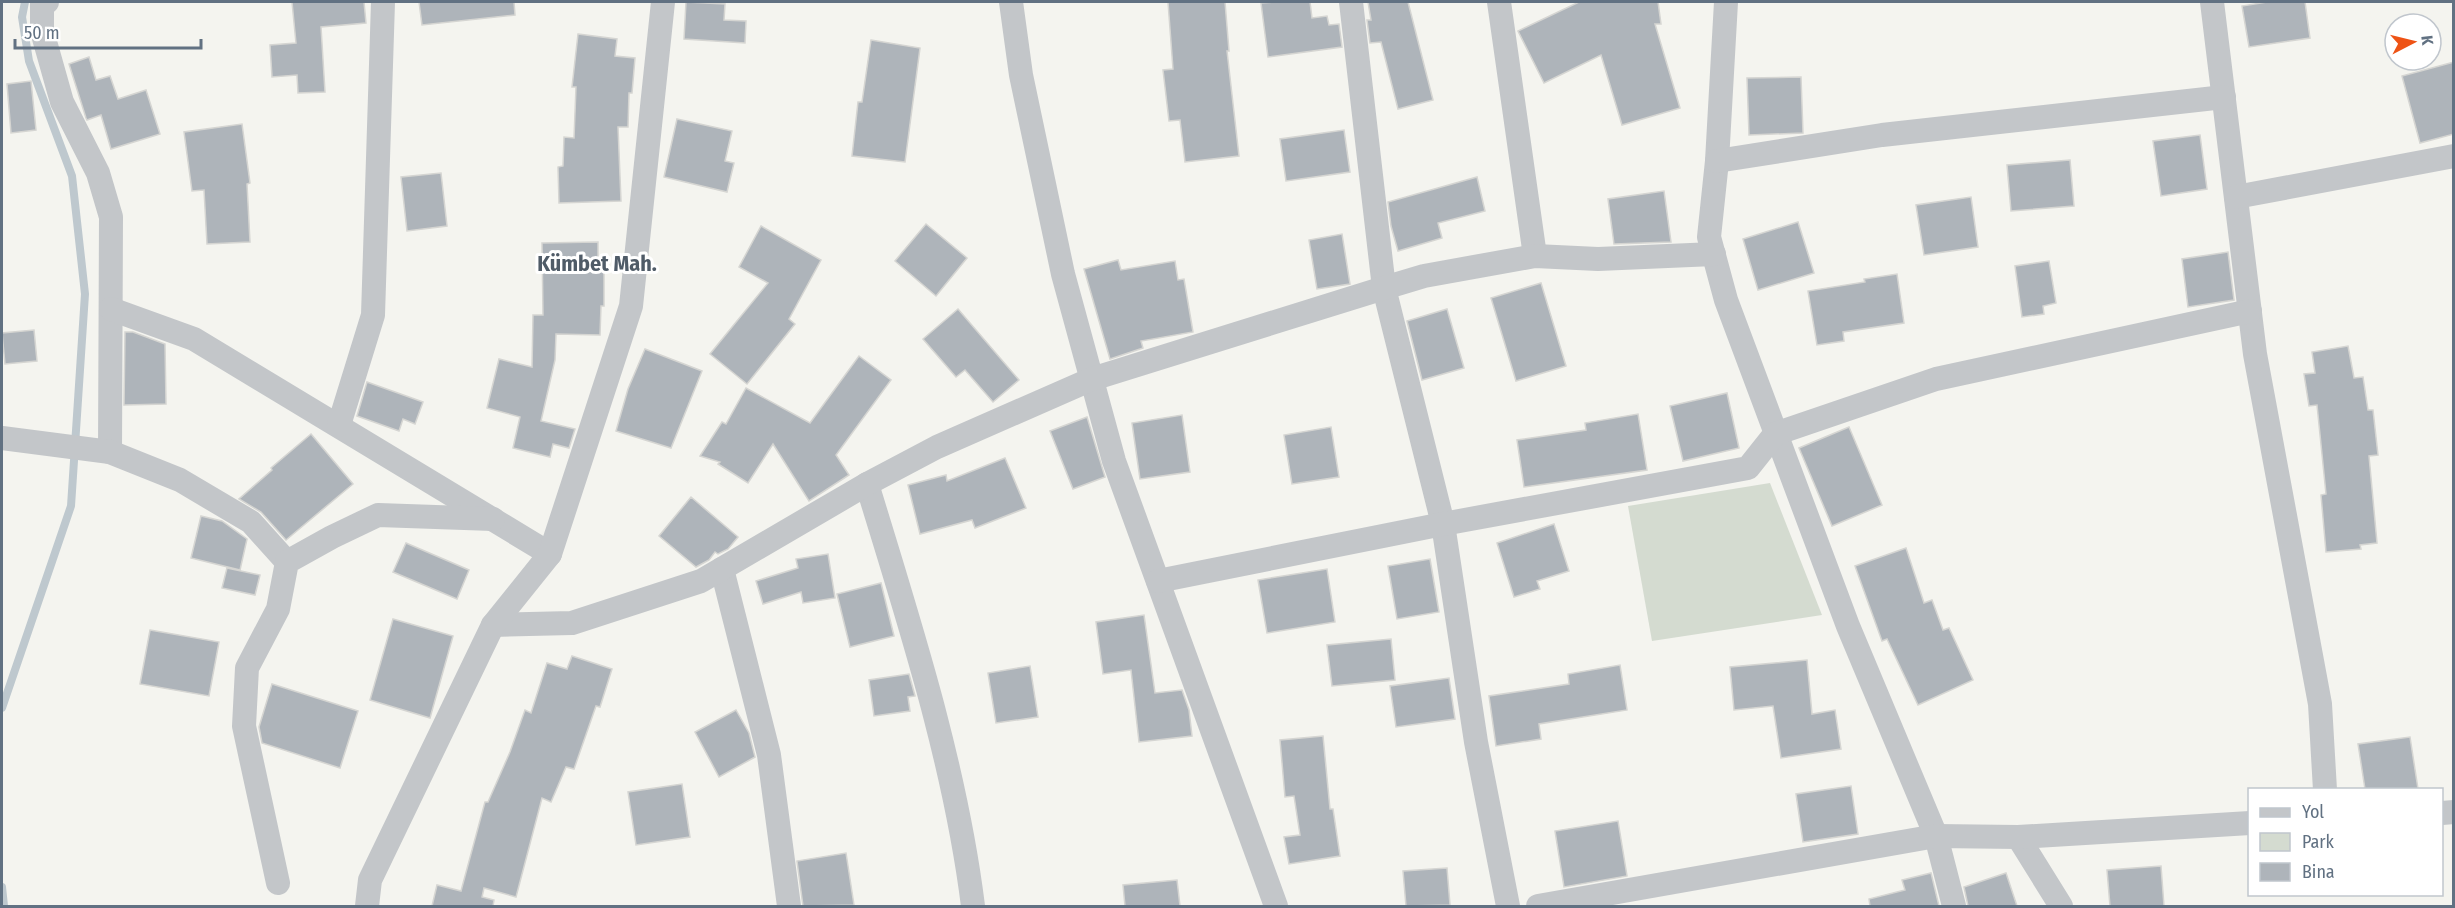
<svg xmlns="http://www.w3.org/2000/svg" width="2455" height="908" viewBox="0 0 2455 908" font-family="'Fira Sans Condensed',sans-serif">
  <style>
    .green { fill: #d4dbd0 }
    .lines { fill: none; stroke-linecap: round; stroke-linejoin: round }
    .stream { stroke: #bec8ce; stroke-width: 8 }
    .building { fill: #aeb4ba; stroke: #d5d5d2; stroke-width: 1.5 }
    .minor { stroke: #c3c6c9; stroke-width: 24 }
    .labels { text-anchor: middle; stroke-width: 6; stroke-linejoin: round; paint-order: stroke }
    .district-label { font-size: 22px; font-weight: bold; fill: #4f5b67; stroke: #fff }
  </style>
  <rect width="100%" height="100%" fill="#f4f4ef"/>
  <!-- green -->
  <polygon class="green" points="1770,483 1822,615 1652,641 1628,506"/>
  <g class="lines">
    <!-- stream -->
    <g class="stream">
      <polyline points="2,708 71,506 85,294 72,176 29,61 22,17 25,2"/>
      <polyline points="2,887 4,906"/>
    </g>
  </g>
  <!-- building -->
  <g class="building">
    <polygon points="292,2 364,2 366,23 321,27 325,92 298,93 297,75 272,77 270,45 296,43"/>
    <polygon points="419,2 514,2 515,15 422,25"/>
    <polygon points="686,2 725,4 724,20 746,21 745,43 684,39"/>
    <polygon points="1168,2 1225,2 1229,51 1227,51 1239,156 1185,162 1180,120 1169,121 1163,70 1173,69"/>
    <polygon points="1275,2 1310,2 1312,18 1327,16 1329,25 1339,24 1342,47 1268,57 1261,3"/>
    <polygon points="1368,2 1408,2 1433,100 1398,109 1381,42 1370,43 1367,20 1371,20"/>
    <polygon points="1579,2 1658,2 1661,24 1655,24 1680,108 1622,125 1601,55 1544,83 1518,31"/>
    <polygon points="2267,2 2305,2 2310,38 2249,47 2242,6"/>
    <polygon points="578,34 617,39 615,56 635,58 632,93 629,93 628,127 618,127 621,201 559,203 558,167 563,166 564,137 574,138 576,87 572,87"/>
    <polygon points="871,40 920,48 905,162 852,156 858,102 862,102"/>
    <polygon points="89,57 96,80 110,76 118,99 146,90 160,134 111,149 101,115 87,120 86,118 69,64"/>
    <polygon points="2454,62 2454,134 2420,143 2402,76"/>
    <polygon points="1801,77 1803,133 1749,135 1747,78"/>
    <polygon points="31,81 36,130 11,133 7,84"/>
    <polygon points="677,119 732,131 725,161 734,163 727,192 664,177"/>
    <polygon points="242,124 250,183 247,184 250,242 207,244 204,190 192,191 184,132"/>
    <polygon points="1344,130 1350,172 1286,181 1280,139"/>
    <polygon points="2200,135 2207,189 2161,196 2153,141"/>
    <polygon points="2070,160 2074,206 2011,211 2007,165"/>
    <polygon points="441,173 447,226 407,231 401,177"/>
    <polygon points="1477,177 1485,211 1438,223 1442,238 1398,251 1391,226 1388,202"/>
    <polygon points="1664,191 1671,242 1614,244 1608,199"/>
    <polygon points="1971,197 1978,247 1924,255 1916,205"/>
    <polygon points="1798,222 1814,273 1758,290 1743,239"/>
    <polygon points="926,224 967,258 936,296 895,261"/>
    <polygon points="761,226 821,260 789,319 795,324 747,384 710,354 768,283 739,267"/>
    <polygon points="1342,234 1350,284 1317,289 1309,240"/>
    <polygon points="598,242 598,270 604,270 604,306 601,306 600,335 556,334 555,360 541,421 575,429 569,448 553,444 550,457 513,448 520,417 487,408 499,359 532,367 533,315 543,315 542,243"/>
    <polygon points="2228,252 2234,300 2188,307 2182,259"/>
    <polygon points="1118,260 1121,270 1175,261 1178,280 1184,279 1193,332 1141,341 1143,348 1110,359 1084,269"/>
    <polygon points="2049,261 2056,303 2043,306 2044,314 2022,317 2015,266"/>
    <polygon points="1897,274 1904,323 1843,332 1844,341 1817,345 1808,291 1865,282 1864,279"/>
    <polygon points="1541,283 1566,366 1516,381 1491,298"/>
    <polygon points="958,309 1019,380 993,402 965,370 956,377 923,339"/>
    <polygon points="1447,309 1464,368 1422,380 1407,321"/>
    <polygon points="34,330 37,361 5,364 2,333"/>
    <polygon points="125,332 133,332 165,344 166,404 124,405"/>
    <polygon points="2348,346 2354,378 2363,377 2368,410 2373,410 2378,455 2369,456 2377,543 2360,545 2361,549 2326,552 2321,495 2326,494 2317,405 2309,406 2304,374 2315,373 2312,352"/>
    <polygon points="645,349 702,371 671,448 616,431 628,389"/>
    <polygon points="859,356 891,380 836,455 849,475 809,501 773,444 748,483 718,464 720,462 700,456 722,422 726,424 746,388 810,423"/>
    <polygon points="367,382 423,402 415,424 403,419 399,431 357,416"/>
    <polygon points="1727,393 1739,448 1683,461 1670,406"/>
    <polygon points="1638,414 1647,470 1524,487 1517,440 1586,430 1585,423"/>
    <polygon points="1182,415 1190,472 1140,479 1132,423"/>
    <polygon points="1087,417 1105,477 1073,489 1050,431"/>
    <polygon points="1331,427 1339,477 1292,484 1284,435"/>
    <polygon points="1849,427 1882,505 1832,526 1799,448"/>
    <polygon points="311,434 353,484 286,540 261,512 239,499 272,470 271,468"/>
    <polygon points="1005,458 1026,508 975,528 972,520 920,534 908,485 946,475 947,481"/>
    <polygon points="691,497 738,537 728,549 718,554 715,552 709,560 696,567 659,536"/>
    <polygon points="201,516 222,521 247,539 240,570 191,558"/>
    <polygon points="1554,524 1569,571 1537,581 1540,589 1514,597 1497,543"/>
    <polygon points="406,543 469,570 457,599 393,572"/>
    <polygon points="1906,548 1924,603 1932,600 1943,630 1949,628 1973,680 1918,705 1887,639 1882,641 1855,566"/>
    <polygon points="828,554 835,598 803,603 801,592 763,604 756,581 798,568 796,559"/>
    <polygon points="1430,559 1439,612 1397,619 1388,566"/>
    <polygon points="227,568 260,575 255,595 222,588"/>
    <polygon points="1327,569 1335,622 1267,633 1258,580"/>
    <polygon points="881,583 894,636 850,647 837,594"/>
    <polygon points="1144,615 1155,693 1182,690 1189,710 1192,736 1139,742 1131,670 1103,674 1096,622"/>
    <polygon points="393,619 453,636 430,718 370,700"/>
    <polygon points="150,630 219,642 209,696 140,684"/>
    <polygon points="1391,639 1395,680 1332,686 1327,645"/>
    <polygon points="572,656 612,669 600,707 596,706 574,769 566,767 551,802 542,798 516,897 484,888 482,897 494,900 493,906 432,906 437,885 461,891 485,802 488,802 510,752 525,710 531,713 547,663 567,669"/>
    <polygon points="1807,660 1812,714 1835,710 1841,749 1781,758 1773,706 1734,710 1730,667"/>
    <polygon points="1620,665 1627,710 1539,724 1541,739 1496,746 1489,696 1569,684 1568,674"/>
    <polygon points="1030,666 1038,717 996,723 988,673"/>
    <polygon points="909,674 915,696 908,697 910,711 874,716 869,680"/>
    <polygon points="1449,678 1455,719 1396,727 1390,686"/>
    <polygon points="272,684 358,711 340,768 262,743 259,727"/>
    <polygon points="736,710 749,733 755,757 719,777 695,732"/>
    <polygon points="1323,736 1330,809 1333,809 1340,856 1289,864 1284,837 1300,835 1294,796 1285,797 1280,740"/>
    <polygon points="2410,737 2418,789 2365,789 2358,744"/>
    <polygon points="682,784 690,837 636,845 628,792"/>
    <polygon points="1851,786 1858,834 1803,842 1796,794"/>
    <polygon points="1618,821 1627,876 1564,887 1555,831"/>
    <polygon points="846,853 854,905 803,906 797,861"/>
    <polygon points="2161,866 2164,906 2110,906 2107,870"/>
    <polygon points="1447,868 1450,905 1406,906 1403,871"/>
    <polygon points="1931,873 1939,906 1870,906 1869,899 1905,890 1902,880"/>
    <polygon points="2006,873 2017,906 1968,906 1964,887"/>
    <polygon points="1177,880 1180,906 1125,906 1123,885"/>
  </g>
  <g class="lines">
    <!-- minor -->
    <g class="minor">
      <polyline points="47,2 42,3 42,31 62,102 98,173 111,217 110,452"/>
      <polyline points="1011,2 1021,75 1063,274 1114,461 1276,906"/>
      <polyline points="1351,2 1384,288 1443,524 1476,742 1508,906"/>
      <polyline points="1499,2 1535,256"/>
      <polyline points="1726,2 1717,161 1709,237 1726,300 1848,626 1936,836 1954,906"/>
      <polyline points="2212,2 2255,354 2320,704 2325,790"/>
      <polyline points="1717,161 1882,135 2224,97"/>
      <polyline points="2236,197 2454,156"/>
      <polyline points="111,309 194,339 550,554"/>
      <polyline points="339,425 373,315 383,2"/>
      <polyline points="2,438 110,452 180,480 251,522 287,562"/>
      <path d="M867 484C909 622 955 762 973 906"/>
      <polyline points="722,569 769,755 789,906"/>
      <polyline points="1158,581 1443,524 1748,468 1775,434 1936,379 2250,311"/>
      <polyline points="493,625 572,623 701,581 867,484 937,447 1092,379 1384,288 1424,276 1535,256 1598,259 1714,254"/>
      <polyline points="2442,813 2454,812"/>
      <polyline points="2018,837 2061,906"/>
      <polyline points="278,883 244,726 247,668 278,609 287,562 332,537 378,515 493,519"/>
      <polyline points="367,906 370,880 493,625 550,554 631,306 663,2"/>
      <polyline points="1538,906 1936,836 2018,837 2250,823"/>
    </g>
  </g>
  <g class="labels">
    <!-- district labels -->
    <g class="district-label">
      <text x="597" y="271">Kümbet Mah.</text>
    </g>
  </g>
  <!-- border -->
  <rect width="2455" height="908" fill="none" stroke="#617182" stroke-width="6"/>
  <!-- legend -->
  <rect x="2248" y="788" width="195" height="108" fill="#ffffff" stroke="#c0c6cd" stroke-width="1.5"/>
  <rect x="2260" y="808" width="30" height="9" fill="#c3c6c9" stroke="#c0c6cd" stroke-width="1.5"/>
  <text x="2302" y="818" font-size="18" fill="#617182">Yol</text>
  <rect x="2260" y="833" width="30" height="18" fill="#d4dbd0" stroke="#c0c6cd" stroke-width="1.5"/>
  <text x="2302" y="848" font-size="18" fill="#617182">Park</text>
  <rect x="2260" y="863" width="30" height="18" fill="#aeb4ba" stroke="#c0c6cd" stroke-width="1.5"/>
  <text x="2302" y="878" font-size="18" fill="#617182">Bina</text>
  <!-- north arrow -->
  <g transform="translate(2413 42) rotate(83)"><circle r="28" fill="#ffffff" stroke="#c0c6cd" stroke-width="1.5"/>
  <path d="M0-4.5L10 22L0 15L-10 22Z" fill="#ee5315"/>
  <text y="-9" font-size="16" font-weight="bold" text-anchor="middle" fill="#617182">K</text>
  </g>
  <!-- scale -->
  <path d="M15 39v9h186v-9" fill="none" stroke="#617182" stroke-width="3"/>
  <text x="24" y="39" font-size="18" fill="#617182" stroke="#ffffff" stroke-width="4.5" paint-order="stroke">50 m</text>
</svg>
